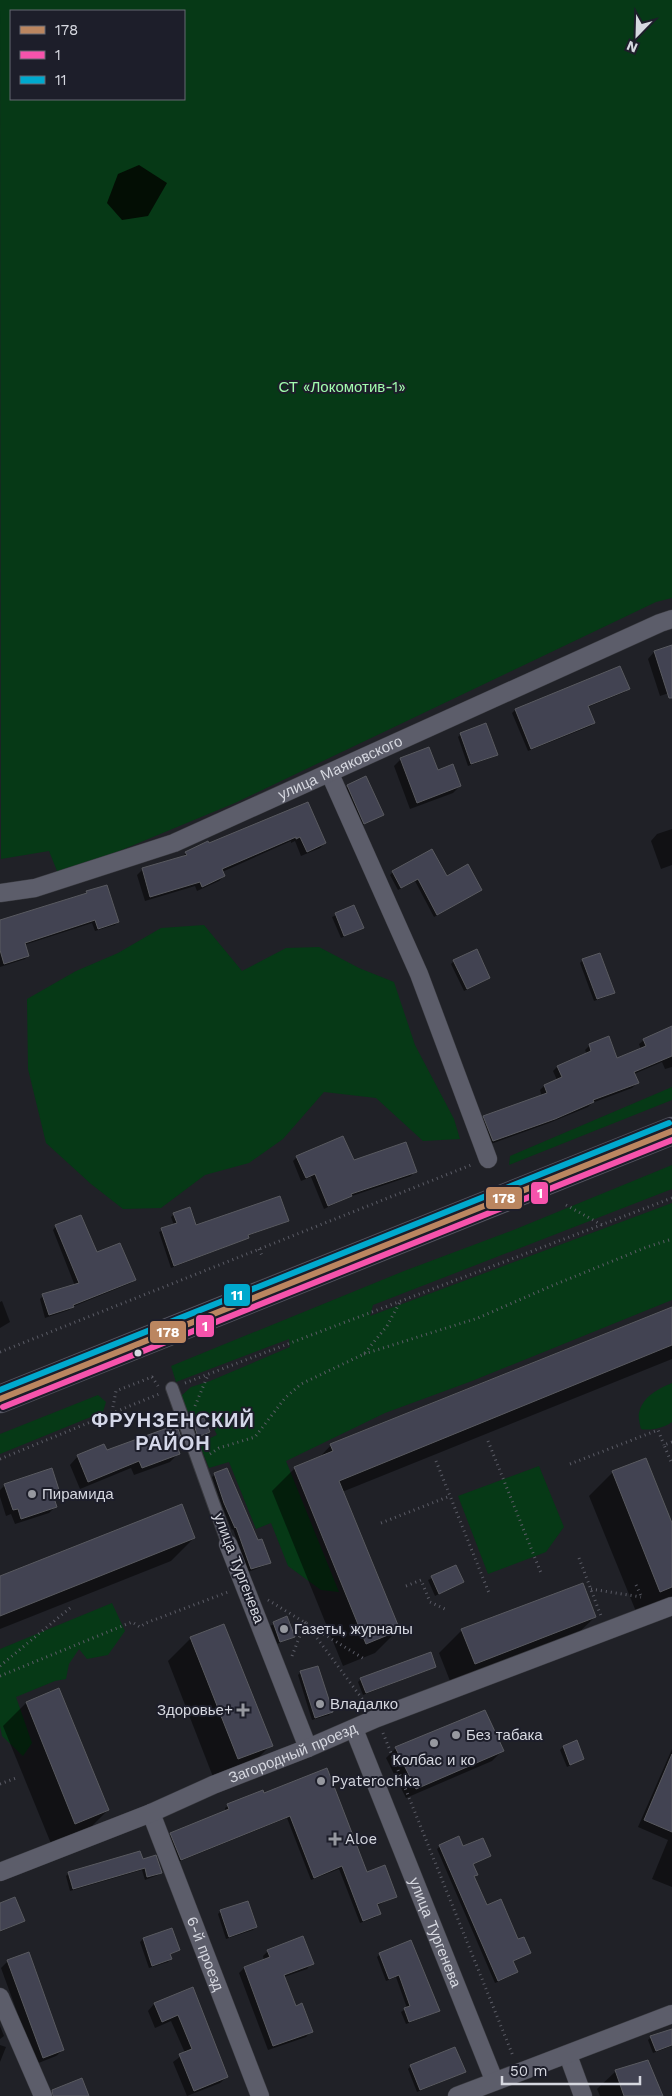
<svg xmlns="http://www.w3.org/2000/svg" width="672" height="2096" viewBox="0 0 672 2096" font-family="'Work Sans',sans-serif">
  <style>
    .green { fill: #063916; fill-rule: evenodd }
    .water { fill: #030e04 }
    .shadow { fill: #0007 }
    .building { fill: #424352; stroke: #595a60 }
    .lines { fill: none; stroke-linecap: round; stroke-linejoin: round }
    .pedestrian-casing { stroke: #3a3b40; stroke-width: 14 }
    .minor-casing { stroke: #3a3b40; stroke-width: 19 }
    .primary-casing { stroke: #3a3b40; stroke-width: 29 }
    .path { stroke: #5b5c66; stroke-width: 3; stroke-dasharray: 1 4; stroke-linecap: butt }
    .pedestrian { stroke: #5c5d6a; stroke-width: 12 }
    .minor { stroke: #5c5d6a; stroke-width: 18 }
    .primary { stroke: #5c5d6b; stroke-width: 28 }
    .bus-1-casing { stroke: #1d1e2a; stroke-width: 10 }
    .bus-2-casing { stroke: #1d1e2a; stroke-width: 10 }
    .bus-3-casing { stroke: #1d1e2a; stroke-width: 10 }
    .bus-1 { stroke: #bb8660; stroke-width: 6 }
    .bus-2 { stroke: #f653ac; stroke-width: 6 }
    .bus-3 { stroke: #00a9ce; stroke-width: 6 }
    .bus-dot { fill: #d6d8e0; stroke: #1d1e2a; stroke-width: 2 }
    .poi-dot { fill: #96989f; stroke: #1d1e2a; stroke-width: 2 }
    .labels { text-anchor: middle; stroke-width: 4; stroke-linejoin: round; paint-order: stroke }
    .park-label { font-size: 15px; fill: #a2fcae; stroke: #1d1e2a }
    .street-label { font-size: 15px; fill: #d6d8e0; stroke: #1d1e2a }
    .poi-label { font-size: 15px; fill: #d6d8e0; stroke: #1d1e2a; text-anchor: start }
    .district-label { font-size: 20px; font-weight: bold; letter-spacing: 1px; fill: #d5d8e9; stroke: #1d1e2a }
    .line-badge { stroke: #1d1e2a; stroke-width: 2 }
    .badge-label { font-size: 14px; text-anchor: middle; font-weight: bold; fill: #fff }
  </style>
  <rect width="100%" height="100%" fill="#202127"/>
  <!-- green -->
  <g class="green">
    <path d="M0 0H672V598L656 602 235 803 59 876 49 851 1 859ZM11 11H184V99H11Z"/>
    <polygon points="204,925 242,971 286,948 319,947 359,968 394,982 415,1045 454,1119 460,1139 423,1141 376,1098 324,1092 283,1139 249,1163 205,1175 161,1208 123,1209 91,1184 46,1143 28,1069 27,999 76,971 118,953 161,928"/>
    <polygon points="672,1087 672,1100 509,1165 510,1156"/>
    <polygon points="672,1165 672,1189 373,1305 370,1316 672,1203 672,1300 472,1381 385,1413 286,1461 339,1592 321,1590 288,1566 271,1523 256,1529 229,1462 209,1468 199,1443 217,1435 206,1412 188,1420 181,1396 191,1387 210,1381 290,1347 289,1339 176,1382 171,1366 404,1271 511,1231"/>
    <path d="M672 1383V1422C664 1428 650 1431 641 1429 640 1425 638 1417 639 1413 643 1396 658 1389 672 1383Z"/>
    <polygon points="98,1395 106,1402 103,1412 0,1454 0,1434"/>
    <polygon points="539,1466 564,1527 546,1552 488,1574 458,1496"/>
    <polygon points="112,1603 125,1631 108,1655 87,1659 79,1649 69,1664 66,1679 55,1681 16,1697 32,1743 23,1756 2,1736 0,1726 0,1649"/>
  </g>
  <!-- water -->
  <polygon class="water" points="139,165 167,183 148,216 122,220 107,203 118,174"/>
  <!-- shadow -->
  <g class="shadow">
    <polygon points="672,647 672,692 660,696 648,659 654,652"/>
    <polygon points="628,689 625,692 588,707 594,723 591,726 528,751 512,713 515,710"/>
    <polygon points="461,734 496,754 493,757 468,766 458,737"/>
    <polygon points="401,759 437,771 460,786 453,793 410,809 394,766"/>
    <polygon points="366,778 382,815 361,826 344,789"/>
    <polygon points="307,804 325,843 320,848 301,856 295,841 291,843 291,841 222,872 224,876 219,881 197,891 195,886 145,901 137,875 142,870 181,858 186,853"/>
    <polygon points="672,829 672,865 661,869 651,841 657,834"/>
    <polygon points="393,872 447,877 480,890 434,917 415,881 398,890 390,875"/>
    <polygon points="107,886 118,922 115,925 95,931 92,923 24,945 28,956 25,959 0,967 0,921 84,896 87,892"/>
    <polygon points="354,907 362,928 341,938 332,917"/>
    <polygon points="583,960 613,992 610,995 594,1001 580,963"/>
    <polygon points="454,961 489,977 464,991 451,964"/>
    <polygon points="672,1027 672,1067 665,1069 662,1062 634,1074 637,1083 632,1088 592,1103 588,1107 549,1123 488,1145 479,1122 484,1117 542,1097 540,1090 544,1086 557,1080 553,1071 557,1067 587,1054 585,1050 590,1045 617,1059 641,1050 639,1044 644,1040"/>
    <polygon points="297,1157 353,1161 415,1171 411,1176 349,1197 324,1209 311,1177 301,1181 293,1161"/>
    <polygon points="174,1214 195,1226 287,1220 284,1223 247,1236 244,1240 171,1268 159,1232 174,1225 171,1217"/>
    <polygon points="56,1226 134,1280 131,1283 72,1307 69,1310 45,1318 40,1299 43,1296 75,1286 53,1230"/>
    <polygon points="2,1301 10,1322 0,1328 0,1302"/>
    <polygon points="672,1308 672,1359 342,1492 398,1630 375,1653 343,1666 272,1491 295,1468 318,1459 331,1445"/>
    <polygon points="194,1424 209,1432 195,1439 191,1427"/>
    <polygon points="182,1443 176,1448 178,1454 170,1462 134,1475 131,1468 80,1489 70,1465 78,1456"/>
    <polygon points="645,1460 672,1527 672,1599 637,1614 589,1496 612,1473"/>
    <polygon points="215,1474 269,1562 266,1565 248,1572 233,1529 232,1530 222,1506 212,1477"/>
    <polygon points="5,1485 59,1492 53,1498 55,1507 49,1513 15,1524 11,1514 6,1516 0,1497 0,1490"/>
    <polygon points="194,1538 171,1561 0,1629 0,1578"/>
    <polygon points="455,1567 462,1582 435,1596 428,1580"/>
    <polygon points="595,1617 571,1640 452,1686 439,1653 462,1630"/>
    <polygon points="286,1618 294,1636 277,1644 270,1626"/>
    <polygon points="191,1638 271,1745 248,1768 215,1782 168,1661"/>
    <polygon points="434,1666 431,1669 363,1695 358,1682 361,1679"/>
    <polygon points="301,1672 332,1712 329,1715 312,1720 298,1675"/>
    <polygon points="59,1690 108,1810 85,1833 52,1846 3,1726 26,1703"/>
    <polygon points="563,1747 583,1759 567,1767 560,1750"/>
    <polygon points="396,1748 502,1751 492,1761 406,1798 386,1758"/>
    <polygon points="672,1749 672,1887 652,1879 668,1840 638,1827"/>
    <polygon points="262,1792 367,1873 396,1896 376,1906 379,1914 376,1917 360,1923 339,1869 311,1880 287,1818 178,1862 168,1837 171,1834 226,1812 225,1808 228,1806"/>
    <polygon points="440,1846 463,1848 489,1856 472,1865 476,1875 473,1877 486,1907 529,1953 512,1962 516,1972 513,1975 495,1983 437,1849"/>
    <polygon points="142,1861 161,1872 158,1875 145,1880 142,1870 70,1891 66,1876 69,1873"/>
    <polygon points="0,1904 24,1921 0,1932"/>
    <polygon points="221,1911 256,1927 253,1930 226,1939 218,1914"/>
    <polygon points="172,1930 179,1950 169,1955 171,1959 168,1962 149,1968 140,1942 143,1939"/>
    <polygon points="268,1951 312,1963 307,1969 284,1977 295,2007 311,2031 306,2037 268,2050 239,1973 244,1968 264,1960 263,1956"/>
    <polygon points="380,1954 438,2010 435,2013 406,2024 401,2012 407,2008 396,1977 386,1981 377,1957"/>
    <polygon points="8,1961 63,2050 56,2056 36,2064 1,1968"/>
    <polygon points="192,1989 227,2077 220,2083 187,2096 173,2062 185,2053 171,2021 155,2028 148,2011 154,2004"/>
    <polygon points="0,2026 4,2036 0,2039"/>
    <polygon points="672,2030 672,2046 653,2053 648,2040 651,2037"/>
    <polygon points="0,2045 6,2047 0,2062"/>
    <polygon points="455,2048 464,2071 461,2074 417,2092 408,2069 411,2066"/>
    <polygon points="616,2071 661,2096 600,2096 597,2089"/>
  </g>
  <!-- building -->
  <g class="building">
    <polygon points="672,645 672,698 669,698 654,651"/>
    <polygon points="620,666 630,689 588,706 595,723 531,749 515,709"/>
    <polygon points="486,723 498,755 471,764 460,733"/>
    <polygon points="429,747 438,770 453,764 461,786 417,803 400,758"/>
    <polygon points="366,776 384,815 364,824 347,785"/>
    <polygon points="308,802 326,843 307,852 300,837 296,839 296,837 222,869 225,876 202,887 200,882 150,897 142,868 187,855 185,852 208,841 209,843"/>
    <polygon points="432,849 447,876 468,864 482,890 437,915 418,879 401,888 392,871"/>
    <polygon points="107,885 119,922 98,929 95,920 25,943 29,956 4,964 0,950 0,920 87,893 86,891"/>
    <polygon points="354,905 364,928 344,936 335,913"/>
    <polygon points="477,949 490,978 467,989 453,960"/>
    <polygon points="600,953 615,993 597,999 582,959"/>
    <polygon points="672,1026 672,1056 634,1072 639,1083 593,1100 594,1102 555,1119 493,1141 483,1116 547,1093 544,1085 562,1077 557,1066 591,1051 589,1044 609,1036 617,1058 646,1046 643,1039"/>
    <polygon points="343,1136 354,1160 406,1142 417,1172 351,1194 352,1196 328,1206 315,1174 306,1178 296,1156"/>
    <polygon points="280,1196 289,1221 248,1235 249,1238 174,1266 161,1228 177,1223 173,1213 190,1207 196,1225"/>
    <polygon points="81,1215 97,1252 120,1243 136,1280 73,1305 74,1307 49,1315 42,1294 79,1283 55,1225"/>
    <polygon points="672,1307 672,1345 339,1481 400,1630 366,1644 294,1467 333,1451 330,1444"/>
    <polygon points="204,1418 210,1432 198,1437 193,1422"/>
    <polygon points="170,1427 172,1431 178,1429 183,1443 177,1446 180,1454 142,1468 139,1461 88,1482 77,1455 104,1444 107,1450"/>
    <polygon points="646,1458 672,1523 672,1587 660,1592 612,1471"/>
    <polygon points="52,1468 60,1493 53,1495 57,1507 21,1519 18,1509 13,1510 4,1484"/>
    <polygon points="227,1468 258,1540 262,1539 271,1563 251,1569 236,1527 235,1528 224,1503 214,1473"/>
    <polygon points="182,1504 195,1538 0,1616 0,1576"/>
    <polygon points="456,1565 464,1582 439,1594 431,1576"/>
    <polygon points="583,1583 596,1617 475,1664 461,1629"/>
    <polygon points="287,1616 295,1637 280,1642 273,1622"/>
    <polygon points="224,1624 273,1746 238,1759 190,1637"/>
    <polygon points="431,1652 436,1667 366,1693 360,1678"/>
    <polygon points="318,1666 333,1712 315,1718 300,1671"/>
    <polygon points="59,1688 109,1810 75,1824 26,1702"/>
    <polygon points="485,1710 504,1751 416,1789 395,1747"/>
    <polygon points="577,1740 584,1759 570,1765 563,1746"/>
    <polygon points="672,1754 672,1832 644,1820"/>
    <polygon points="327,1768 367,1872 385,1865 397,1897 377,1904 381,1914 363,1921 342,1866 314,1878 290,1816 181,1860 170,1833 229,1809 227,1804 263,1790 264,1793"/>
    <polygon points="459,1836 463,1846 483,1838 491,1856 473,1864 478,1875 474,1876 487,1905 501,1899 518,1939 524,1937 531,1953 513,1961 518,1972 498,1981 439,1845"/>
    <polygon points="140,1851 143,1859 156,1855 162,1873 147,1877 145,1868 73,1889 68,1872"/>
    <polygon points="15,1897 25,1921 0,1931 0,1903"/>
    <polygon points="248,1901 257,1927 229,1937 220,1910"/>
    <polygon points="172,1928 180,1950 170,1954 172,1959 152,1966 143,1938"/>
    <polygon points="303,1936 314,1964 284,1975 296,2006 302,2003 313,2032 273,2046 244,1967 270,1957 267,1950"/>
    <polygon points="411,1940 440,2011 409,2022 404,2008 410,2006 399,1975 389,1979 379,1953"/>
    <polygon points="29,1952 64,2050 43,2058 7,1960"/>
    <polygon points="193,1987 228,2077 194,2091 179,2054 192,2049 178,2015 162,2022 154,2003"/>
    <polygon points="672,2029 672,2045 656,2051 650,2036"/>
    <polygon points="455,2047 466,2072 420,2090 410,2065"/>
    <polygon points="648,2060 663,2096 624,2096 615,2070"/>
    <polygon points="82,2078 89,2096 53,2096 52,2090"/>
  </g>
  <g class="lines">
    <!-- pedestrian casing -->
    <g class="pedestrian-casing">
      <polyline id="pedestrian" points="172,1388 228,1544"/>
    </g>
    <!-- minor casing -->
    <g class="minor-casing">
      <g id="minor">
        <polyline points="330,774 419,974 488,1159"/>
        <path id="s1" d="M0 893 35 888 174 843 660 623 672 619"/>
        <polyline points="228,1544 308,1748"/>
        <path id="s2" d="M354 1729 494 2080"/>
        <path id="s3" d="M151 1813 260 2096"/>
        <path id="s4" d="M0 1872 151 1813 213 1785 308 1748 377 1718 672 1606"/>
        <polyline points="0,1997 43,2096"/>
        <polyline points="568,2055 583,2096"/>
        <polyline points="457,2096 672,2014"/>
      </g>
    </g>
    <!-- primary casing -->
    <g class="primary-casing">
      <polyline id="primary" points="0,1399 672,1131"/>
    </g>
    <!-- path -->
    <g class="path">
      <polyline points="566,1205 602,1225"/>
      <polyline points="259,1249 263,1258"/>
      <polyline points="0,1352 471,1165"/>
      <polyline points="364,1354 478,1318 549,1287 647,1247 672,1239"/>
      <polyline points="185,1383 672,1198"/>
      <polyline points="195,1406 208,1375"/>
      <polyline points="112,1412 116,1391 152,1377 158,1386"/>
      <polyline points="488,1441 541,1573"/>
      <polyline points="672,1442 664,1445 672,1464"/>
      <polyline points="210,1454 219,1448 255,1437 285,1398 301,1384 364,1354 387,1326 400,1302"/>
      <polyline points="0,1459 159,1394"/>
      <polyline points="436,1461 489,1593"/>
      <polyline points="570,1464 658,1430 664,1445"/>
      <polyline points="381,1523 450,1496"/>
      <polyline points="579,1558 601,1616"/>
      <polyline points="636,1585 642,1598"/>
      <polyline points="406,1586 421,1580 430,1602 447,1610"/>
      <polyline points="591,1589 641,1597"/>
      <polyline points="268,1600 366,1660"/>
      <polyline points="305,1622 366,1704"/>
      <polyline points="292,1656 305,1623"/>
      <polyline points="0,1666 70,1608"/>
      <polyline points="0,1676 132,1622 140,1627 146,1623 228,1592"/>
      <polyline points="383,1733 513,2056"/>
      <polyline points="0,1784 16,1778"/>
    </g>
    <!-- pedestrian -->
    <use href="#pedestrian" class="pedestrian"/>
    <!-- minor -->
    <use href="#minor" class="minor"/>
    <!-- primary -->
    <use href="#primary" class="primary"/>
    <!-- bus-1 casing -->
    <g class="bus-1-casing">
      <polyline id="bus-1" points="0,1399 672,1131"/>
    </g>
    <!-- bus-2 casing -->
    <g class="bus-2-casing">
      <polyline id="bus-2" points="3,1407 672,1140"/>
    </g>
    <!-- bus-3 casing -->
    <g class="bus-3-casing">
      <polyline id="bus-3" points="0,1390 669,1123"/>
    </g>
    <!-- bus-1 -->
    <use href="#bus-1" class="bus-1"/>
    <!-- bus-2 -->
    <use href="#bus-2" class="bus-2"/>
    <!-- bus-3 -->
    <use href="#bus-3" class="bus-3"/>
  </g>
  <!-- markers -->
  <circle class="bus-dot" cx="138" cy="1353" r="4.5"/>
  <g class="poi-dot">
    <circle cx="32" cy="1494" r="5"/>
    <circle cx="284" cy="1629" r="5"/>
    <circle cx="320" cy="1704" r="5"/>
    <path d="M240.5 1702.5h5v5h5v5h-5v5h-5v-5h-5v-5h5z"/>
    <circle cx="456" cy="1735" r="5"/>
    <circle cx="434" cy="1743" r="5"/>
    <circle cx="321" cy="1781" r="5"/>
    <path d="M332.5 1831.5h5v5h5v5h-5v5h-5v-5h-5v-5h5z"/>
  </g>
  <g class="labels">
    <!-- park labels -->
    <g class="park-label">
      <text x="342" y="392">СТ «Локомотив-1»</text>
    </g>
    <!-- street labels -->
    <g class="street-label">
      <text dy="5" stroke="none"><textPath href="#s1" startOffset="364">улица Маяковского</textPath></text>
      <text transform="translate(239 1568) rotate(69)" y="5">улица Тургенева</text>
      <text dy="5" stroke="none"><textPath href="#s4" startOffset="316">Загородный проезд</textPath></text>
      <text dy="5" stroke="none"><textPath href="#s2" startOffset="219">улица Тургенева</textPath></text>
      <text dy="5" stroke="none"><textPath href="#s3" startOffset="151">6-й проезд</textPath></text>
    </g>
    <!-- poi labels -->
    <g class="poi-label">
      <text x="42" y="1499">Пирамида</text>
      <text x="294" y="1634">Газеты, журналы</text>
      <text x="330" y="1709">Владалко</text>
      <text x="233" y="1715" text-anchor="end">Здоровье+</text>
      <text x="466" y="1740">Без табака</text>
      <text x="434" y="1765" text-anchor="middle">Колбас и ко</text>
      <text x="331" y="1786">Pyaterochka</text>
      <text x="345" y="1844">Aloe</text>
    </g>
    <!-- district labels -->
    <g class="district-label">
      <text x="173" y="1427">ФРУНЗЕНСКИЙ<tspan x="173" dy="23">РАЙОН</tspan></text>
    </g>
  </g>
  <g class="line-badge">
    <rect x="530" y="1181" width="19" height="24" rx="5" fill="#f653ac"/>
    <rect x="485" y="1186" width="38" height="24" rx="5" fill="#bb8660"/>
    <rect x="223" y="1283" width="28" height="24" rx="5" fill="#00a9ce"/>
    <rect x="195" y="1314" width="20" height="24" rx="5" fill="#f653ac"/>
    <rect x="149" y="1320" width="38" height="24" rx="5" fill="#bb8660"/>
  </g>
  <g class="badge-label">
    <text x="540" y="1198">1</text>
    <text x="504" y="1203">178</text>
    <text x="237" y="1300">11</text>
    <text x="205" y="1331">1</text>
    <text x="168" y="1337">178</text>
  </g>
  <!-- legend -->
  <rect x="10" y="10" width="175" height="90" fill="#1d1e2a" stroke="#676873"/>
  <rect x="20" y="26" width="25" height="8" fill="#bb8660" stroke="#676873"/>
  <text x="55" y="35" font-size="15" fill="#d6d8e0">178</text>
  <rect x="20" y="51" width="25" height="8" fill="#f653ac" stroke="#676873"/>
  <text x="55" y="60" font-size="15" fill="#d6d8e0">1</text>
  <rect x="20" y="76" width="25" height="8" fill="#00a9ce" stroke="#676873"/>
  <text x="55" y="85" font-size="15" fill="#d6d8e0">11</text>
  <!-- north arrow -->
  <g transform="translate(637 35) rotate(203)" stroke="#1d1e2a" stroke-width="4" paint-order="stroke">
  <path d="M0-4L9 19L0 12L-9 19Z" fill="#d6d8e0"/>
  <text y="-8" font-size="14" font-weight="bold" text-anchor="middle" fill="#d6d8e0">N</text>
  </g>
  <!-- scale -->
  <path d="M502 2076v8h138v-8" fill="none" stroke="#d6d8e0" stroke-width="2.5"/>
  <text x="510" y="2076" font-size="15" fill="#d6d8e0" stroke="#1d1e2a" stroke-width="4" paint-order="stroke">50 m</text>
</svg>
